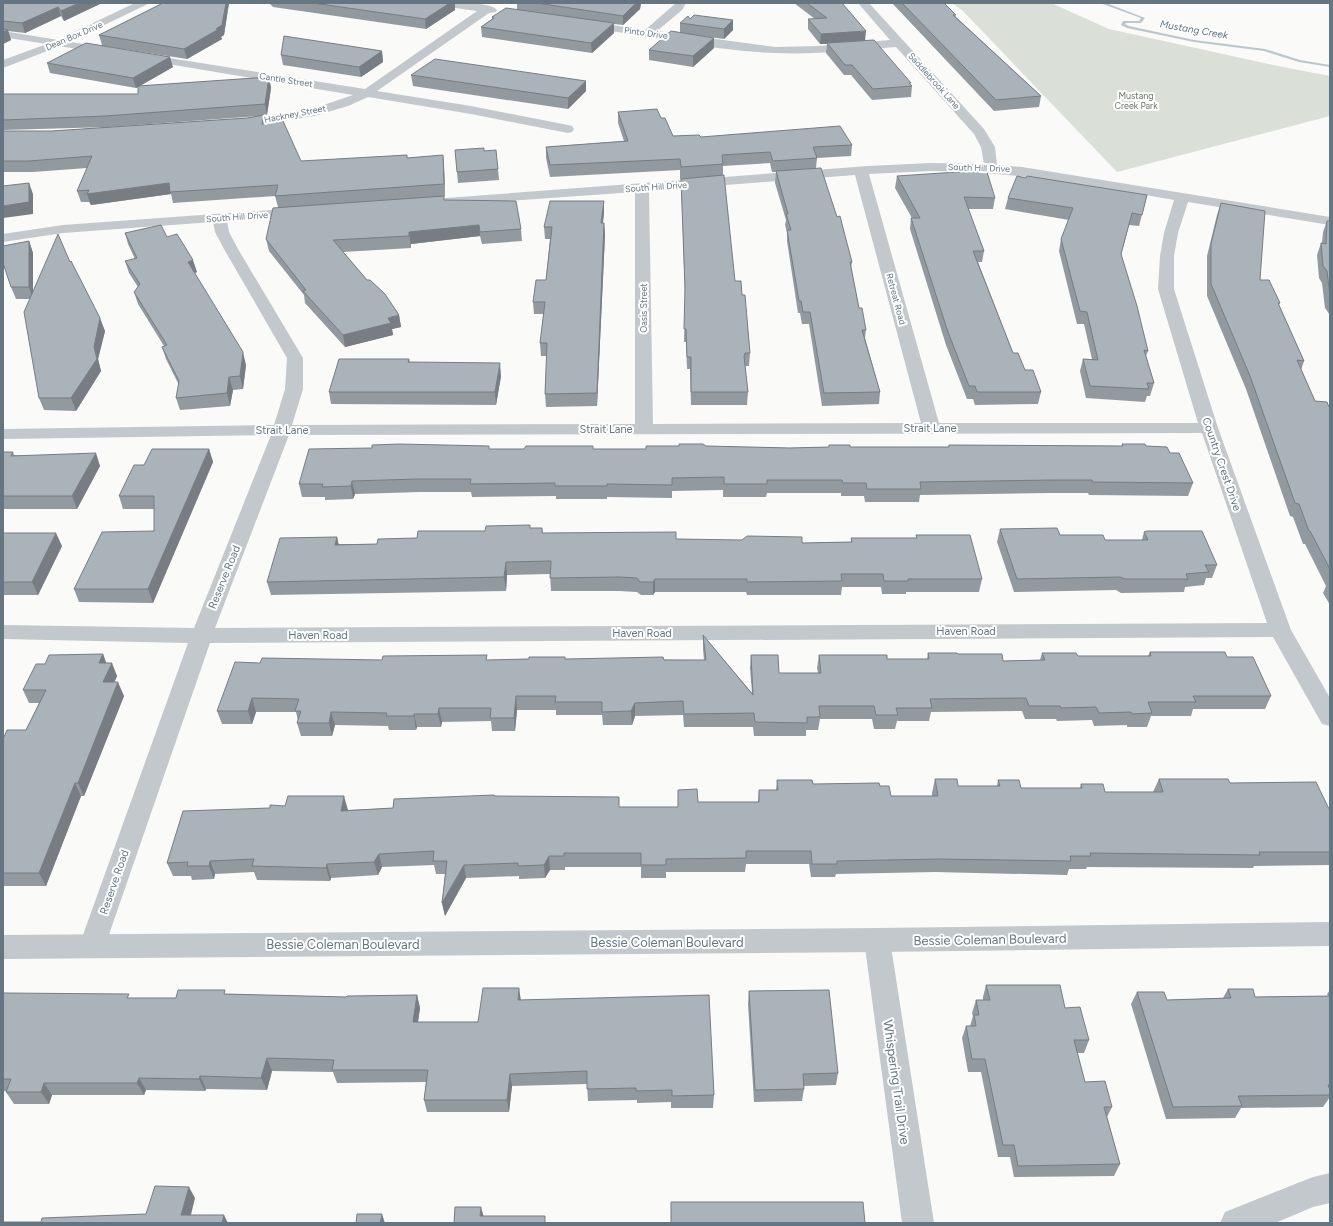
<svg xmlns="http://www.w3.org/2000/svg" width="1333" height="1226" viewBox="0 0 1333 1226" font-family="Figtree,sans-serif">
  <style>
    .green { fill: #dadfd7 }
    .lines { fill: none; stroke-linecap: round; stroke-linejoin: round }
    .stream { fill: #bbc7cb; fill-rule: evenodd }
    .minor { fill: #c3c8cc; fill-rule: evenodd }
    .tertiary { fill: #c3c8cc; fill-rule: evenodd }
    .wall { fill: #929a9f }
    .shaded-wall { fill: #777d82 }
    .building { fill: #aab3b9; stroke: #777d82 }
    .labels { text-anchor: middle; stroke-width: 4; stroke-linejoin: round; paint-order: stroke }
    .far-street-label { font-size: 9px; fill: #657683; stroke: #fff }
    .far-park-label { font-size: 9px; fill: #687a64; stroke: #fff }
    .far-water-label { font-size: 10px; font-style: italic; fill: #60757c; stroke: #fff }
    .street-label { font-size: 11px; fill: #657683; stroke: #fff }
    .near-street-label { font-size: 13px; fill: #657683; stroke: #fff }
  </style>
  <rect width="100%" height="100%" fill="#fafaf8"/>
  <!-- green -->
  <polygon class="green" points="952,3 1051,3 1109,29 1273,65 1330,76 1330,116 1117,172 963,11"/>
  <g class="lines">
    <!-- stream -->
    <polygon class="stream" points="1100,3 1106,3 1145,18 1141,23 1126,23 1125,24 1129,26 1194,40 1265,49 1300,60 1330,65 1330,67 1299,62 1264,51 1194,42 1127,28 1121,25 1123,21 1139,21 1141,18"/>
    <!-- minor -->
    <g class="minor">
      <path d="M436 3C448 3 490 1 497 10L496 12 489 13 377 91 471 106 568 125 572 126 574 129 572 132 568 133 471 114 368 97 348 106 314 116 237 128 231 124 233 121 312 109 353 95 144 60 138 57 144 54 365 89 477 11 441 6Z"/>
      <path d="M676 3H686L682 10 657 31 775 47 819 46 890 40 858 3H869L984 129 995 147 997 165 1022 167 1330 217V225L1188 202 1178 233 1174 256V289L1218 428 1291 630 1330 698V726L1322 724 1273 637 210 643 105 946 101 954 92 958 83 954 79 946 188 643 3 639V625L194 628 271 435 3 439V429L274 425 285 389 287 358 224 249 215 232 213 222 63 233 3 242V234L63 225 299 208 304 209 306 212 304 215 299 216 227 221 229 232 238 249 303 358V389L292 425 635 424V192L438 206 433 205 431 202 433 199 868 166 930 163 984 164 981 147 974 134 896 47C856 50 815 55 775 53 714 51 647 36 586 27L581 24 586 21 645 30ZM930 171C1014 171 1092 186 1174 200L1164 233 1160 256 1158 289 1198 423H939L869 174ZM855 175 921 423 653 424 649 191ZM1202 433 1267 623 215 628 289 435Z"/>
      <polygon points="3,31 108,48 114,51 108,54 3,37"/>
      <polygon points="877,929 886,932 890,940 934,1223 902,1223 864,940 868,932"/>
      <polygon points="1330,1173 1330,1203 1313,1207 1275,1223 1220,1223 1225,1212 1313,1177"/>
    </g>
    <!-- tertiary -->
    <g class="tertiary">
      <polygon points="135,3 150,3 63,45 3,68 3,60 55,41"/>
      <polygon points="1330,922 1330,946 877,952 3,959 3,935 877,928"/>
    </g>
  </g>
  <!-- wall -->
  <g class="wall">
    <polygon points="3,3 102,3 64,21 61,16 25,33 8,31 11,40 3,44"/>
    <polygon points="163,3 229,3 224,35 221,37 222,39 187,59 104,46 173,67 140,86 269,77 271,88 267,115 264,115 266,124 301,161 408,158 443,155 444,166 445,196 444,196 444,200 521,229 522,241 482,244 480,236 411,244 411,248 343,252 367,280 399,315 401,327 392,329 393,335 345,347 305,303 304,295 269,251 266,239 278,207 275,196 173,203 171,194 91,205 89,202 81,202 77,191 87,168 33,172 3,172 3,131 52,131 247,118 259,116 109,127 3,130 3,94 138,94 138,87 136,88 50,73 47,63 102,45 99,35"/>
    <polygon points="269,3 455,3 455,10 426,29 273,7"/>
    <polygon points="517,3 641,3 640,9 623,25 614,24 614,33 592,53 482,37 481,27 492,19 492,17 517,9"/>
    <polygon points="794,3 842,3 865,41 912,86 911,97 872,100 851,75 844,75 826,53 827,44 820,44 808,29 808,19 815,19"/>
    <polygon points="892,3 944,3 956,17 1041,96 1039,107 994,111"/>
    <polygon points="690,19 733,30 724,39 680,33 680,23"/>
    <polygon points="714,48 693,67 649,60 649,50"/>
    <polygon points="382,51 383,62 361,77 283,65 281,55"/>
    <polygon points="411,75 586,91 568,109 413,86"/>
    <polygon points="618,112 661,118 673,136 852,145 851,156 817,158 816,168 852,262 851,268 859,308 866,330 865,338 880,392 879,404 822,406 809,324 802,324 800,313 798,313 787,241 787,232 785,225 786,220 775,183 776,172 772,172 770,163 723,166 723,176 680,179 680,170 550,177 546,158 546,147 624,141 618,123"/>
    <polygon points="484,151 498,169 499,180 458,183 457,172"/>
    <polygon points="897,176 995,198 993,209 968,209 984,251 982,262 978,262 1013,353 1025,370 1041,392 1038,404 975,405 973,399 967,399 946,345 910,229 911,218 912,218 895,188"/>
    <polygon points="681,179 742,295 750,353 749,366 745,366 748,392 747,405 691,405 690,369 687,369 686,342 684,342 685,298"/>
    <polygon points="1147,195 1139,226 1129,225 1121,255 1148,351 1146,356 1154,383 1150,396 1147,396 1145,402 1086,398 1080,371 1083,359 1092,359 1084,324 1077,324 1059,251 1061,239 1069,220 1005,209 1008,198"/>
    <polygon points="604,201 604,213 603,223 604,223 605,235 597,406 546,407 545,394 547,356 541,356 540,343 544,314 534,314 533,302 546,280 550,239 545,239 544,227"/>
    <polygon points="1221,203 1260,280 1280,303 1279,305 1304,361 1301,370 1315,401 1330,407 1330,605 1323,593 1326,586 1305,544 1303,544 1293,517 1290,516 1246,389 1207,296 1207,256 1217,215"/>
    <polygon points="1327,221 1330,221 1330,315 1325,308 1322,283 1319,278 1317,255 1321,243 1322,243 1323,232"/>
    <polygon points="125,233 167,237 197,272 195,273 246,365 243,389 233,390 230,406 180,410 176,398 179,385 166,359 162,347 164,346 138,304 134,292 138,287 129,273 125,261 135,259 128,244"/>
    <polygon points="29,241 33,253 33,292 70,262 105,331 98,359 101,371 76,411 44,410 39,398 30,299 16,299 11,287"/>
    <polygon points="409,359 410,362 501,376 496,405 331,404 329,392"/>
    <polygon points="1122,444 1146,446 1170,453 1193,483 1188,496 1089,495 1088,493 1050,493 920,495 919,502 865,502 864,496 841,496 841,493 767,493 766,497 723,497 723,490 672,491 672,498 607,497 607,499 556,499 556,496 472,497 471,492 420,492 355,494 353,499 325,500 325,497 302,497 299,484 489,449 646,449 706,446 790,448 829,447 829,445 850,447 948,447 949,445 1122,446"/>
    <polygon points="209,449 213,462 153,603 79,602 74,589 154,531 154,509 123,509 119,496 144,465"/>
    <polygon points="3,452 13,452 14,455 100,466 77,509 3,509"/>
    <polygon points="530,528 542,528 543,533 676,539 802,543 851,542 851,538 916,538 916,535 982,579 979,592 906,592 906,594 882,594 881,587 842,587 841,595 747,595 746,592 655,592 653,595 641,595 637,592 619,591 551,591 550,574 507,575 506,591 271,595 267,582 337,537 338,544 377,544 417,538 485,531"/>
    <polygon points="1000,529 1105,540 1142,540 1144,532 1217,565 1212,578 1206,578 1204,585 1185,587 1184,592 1121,593 1116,590 1014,592 997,542"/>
    <polygon points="3,533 62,546 38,595 3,595"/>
    <polygon points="703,635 752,693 750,668 751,655 779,673 818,673 817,668 819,655 887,659 927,659 928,653 958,654 1003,661 1040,660 1042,653 1078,656 1148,656 1150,652 1227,657 1271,696 1265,709 1193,709 1191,716 1151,716 1147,727 1127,727 1127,725 1094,726 1092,720 1057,721 1056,719 1025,719 1022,711 931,712 929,721 897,721 895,729 874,729 872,719 820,719 818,730 806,730 806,736 754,736 753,727 684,727 683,715 635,716 632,725 603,725 602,715 556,715 556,710 517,710 515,731 492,731 491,721 442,722 441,727 417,727 416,730 389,730 388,726 335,725 332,736 301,736 297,723 298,721 296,712 256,712 252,724 222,724 217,711 260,663 382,660 488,660 565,659 704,660 703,649"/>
    <polygon points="103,654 106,663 117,676 114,682 124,696 84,796 81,796 46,886 3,886 3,739 26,730 39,703 29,703 23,690 45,664"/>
    <polygon points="935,779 958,786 997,786 998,780 1021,788 1080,788 1081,784 1105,792 1153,792 1159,779 1230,783 1330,811 1330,865 1254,866 1253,868 1087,867 1086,869 1069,869 1067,875 935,872 836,874 835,877 811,877 809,864 746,864 745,872 666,872 666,878 641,878 641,867 565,867 565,870 550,870 545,878 519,879 519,876 466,878 445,916 442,903 445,874 436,874 434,865 382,867 378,875 331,878 330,881 257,880 254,872 215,874 214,879 192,880 191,876 173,876 167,863 348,810 393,808 494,796 620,807 678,807 678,790 698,802 758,802 759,790 776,790 777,780 813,784 880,786 891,796 932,796 932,793"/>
    <polygon points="986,985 1065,1008 1089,1040 1084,1053 1077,1053 1085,1082 1112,1107 1107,1117 1120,1164 1114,1176 1014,1177 1010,1157 998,1157 981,1072 968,1072 962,1038 966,1026 970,1026 973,1016 972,1013 976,1000 983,1000 983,997"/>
    <polygon points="1228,989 1255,997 1328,996 1327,994 1330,990 1330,1097 1323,1107 1241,1108 1235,1118 1166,1119 1131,1004 1137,992 1167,1000 1223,998"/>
    <polygon points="749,991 838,1073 836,1085 804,1086 804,1089 802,1101 754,1102 748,1004"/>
    <polygon points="3,993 131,998 176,998 227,994 346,997 417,995 420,1008 418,1022 478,1022 520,1000 714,1095 713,1108 671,1108 671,1102 637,1103 637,1100 588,1101 587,1084 512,1086 509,1112 427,1112 424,1100 426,1082 337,1083 333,1072 272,1071 267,1090 206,1089 205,1091 146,1090 144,1095 52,1095 49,1104 14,1104 6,1092 6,1091 3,1091"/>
  </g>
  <!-- shaded-wall -->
  <g class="shaded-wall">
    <polygon points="79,3 102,3 64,21 61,11"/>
    <polygon points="226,3 229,3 224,35 221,37 222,39 187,59 184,49 216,29"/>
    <polygon points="450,3 455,3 455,10 426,29 425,19"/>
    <polygon points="636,3 641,3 640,9 623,25 623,16"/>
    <polygon points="58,7 61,16 25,33 22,23"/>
    <polygon points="733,20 733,30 724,39 724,29"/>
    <polygon points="614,23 614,33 592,53 591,43"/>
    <polygon points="8,30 11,40 3,44 3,32"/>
    <polygon points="866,31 865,41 820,44 821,34"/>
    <polygon points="714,38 714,48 693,67 693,56"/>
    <polygon points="382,51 383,62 361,77 359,67"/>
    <polygon points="170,57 173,67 136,88 133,78"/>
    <polygon points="269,77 271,88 267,115 265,104"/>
    <polygon points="586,81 586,91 568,109 568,98"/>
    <polygon points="264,115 266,126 262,124"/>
    <polygon points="443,155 444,166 445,196 444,184"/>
    <polygon points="29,183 33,194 33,214 3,218 3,206"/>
    <polygon points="169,183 171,194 91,205 87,194"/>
    <polygon points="604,201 604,213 601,235 601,223"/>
    <polygon points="604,223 605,235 597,406 597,393"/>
    <polygon points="479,225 480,236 411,244 411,248 409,232"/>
    <polygon points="29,241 33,253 33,299 29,287"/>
    <polygon points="193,260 197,272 192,274 188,262"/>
    <polygon points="399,315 401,327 392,329 393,335 345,347 343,335 388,318"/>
    <polygon points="100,318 105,331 98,359 101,371 76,411 71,398 94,347"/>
    <polygon points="243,352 246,365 243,389 240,376"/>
    <polygon points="500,363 501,376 496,405 495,392"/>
    <polygon points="229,377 233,390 230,406 227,393"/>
    <polygon points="209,449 213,462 153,603 148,589"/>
    <polygon points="96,453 100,466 77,509 72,496"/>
    <polygon points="352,481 355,494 353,499 351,486"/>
    <polygon points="56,533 62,546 38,595 32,582"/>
    <polygon points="337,537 340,550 335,545"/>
    <polygon points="506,562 507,575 506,591 504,577"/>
    <polygon points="655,579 655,592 653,595 653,582"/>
    <polygon points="103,654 108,668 99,663"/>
    <polygon points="112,663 117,676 109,696 103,682"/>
    <polygon points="118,682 124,696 84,796 78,783"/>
    <polygon points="516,696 517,710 515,731 514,718"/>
    <polygon points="252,698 256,712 252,724 248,711"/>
    <polygon points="635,703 635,716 632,725 631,711"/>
    <polygon points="439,708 442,722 441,727 438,714"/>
    <polygon points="331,712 335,725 332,736 329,723"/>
    <polygon points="414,714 417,727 416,730 414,716"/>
    <polygon points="75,783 81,796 46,886 39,873"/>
    <polygon points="344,796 348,810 344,824 341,811"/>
    <polygon points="379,854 382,867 378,875 374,862"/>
    <polygon points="549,856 550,870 545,878 544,865"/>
    <polygon points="210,861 215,874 214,879 209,866"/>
    <polygon points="327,864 331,878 330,881 326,868"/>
    <polygon points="464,865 466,878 445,916 442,903"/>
    <polygon points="519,988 521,1001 518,1000"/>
    <polygon points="417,995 420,1008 416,1035 413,1022"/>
    <polygon points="267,1058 272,1071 267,1090 261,1078"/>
    <polygon points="510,1074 512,1086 509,1112 507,1100"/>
    <polygon points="200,1076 206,1089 205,1091 199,1079"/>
    <polygon points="139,1078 146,1090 144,1095 137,1083"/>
    <polygon points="44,1083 52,1095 49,1104 41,1092"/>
    <polygon points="189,1187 195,1198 189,1223 181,1215"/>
    <polygon points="481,1207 484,1218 480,1216"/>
    <polygon points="382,1214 385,1223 380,1223"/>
    <polygon points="224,1215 228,1223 222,1223"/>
  </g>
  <!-- building -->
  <g class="building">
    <polygon points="3,3 79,3 61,11 58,7 22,23 3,21"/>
    <polygon points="163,3 226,3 222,25 216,29 219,29 184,49 99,35"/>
    <polygon points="313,3 450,3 425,19"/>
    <polygon points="537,3 636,3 623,16"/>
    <polygon points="807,3 842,3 866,31 821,34 808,19 827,18"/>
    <polygon points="902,3 944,3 956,15 953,15 1041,96 996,100"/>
    <polygon points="506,8 614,23 591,43 481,27 494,18 492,17"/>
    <polygon points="694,15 733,20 724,29 680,23 688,16 690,19"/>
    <polygon points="3,29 8,30 3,32"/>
    <polygon points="671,31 714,38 693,56 649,50"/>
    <polygon points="284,36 382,51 359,67 281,55"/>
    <polygon points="874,40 911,83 909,83 912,86 873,89 852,65 845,65 827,43"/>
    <polygon points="86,43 170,57 133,78 47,63"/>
    <polygon points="435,59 586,81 568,98 411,75"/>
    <polygon points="269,77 265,104 106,116 3,120 3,94 138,94 138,86"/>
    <polygon points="657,109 661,118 665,118 673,136 699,135 701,137 840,126 852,145 813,147 817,158 773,161 770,152 722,155 723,164 681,167 680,159 550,165 546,147 628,141 618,112"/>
    <polygon points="264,115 262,124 283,121 301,161 407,155 407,158 443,155 444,184 275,196 278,185 170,192 169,183 87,194 89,190 77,191 92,156 29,161 3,161 3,131 52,131 247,118"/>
    <polygon points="484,148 484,151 496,150 498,169 457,172 455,150"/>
    <polygon points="821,168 837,217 840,216 842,224 852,262 850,262 859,308 862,308 866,330 862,330 880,392 824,393 810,312 803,312 801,301 799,301 787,230 791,230 786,214 788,214 776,171"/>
    <polygon points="958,172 987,172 995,198 964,197 984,251 973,251 1013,353 1018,353 1025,370 1033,370 1041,392 977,392 975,386 969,386 948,332 911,218 920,218 897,176"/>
    <polygon points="724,175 735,281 741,281 742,295 745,295 750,353 745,353 744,356 748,392 691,392 691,357 687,357 686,329 684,329 685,287 681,179"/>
    <polygon points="1017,176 1026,178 1027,176 1147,195 1142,215 1132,213 1121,254 1137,306 1148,351 1144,350 1154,383 1147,383 1149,389 1090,386 1083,359 1098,360 1087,312 1080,311 1061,239 1073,208 1008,198"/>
    <polygon points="29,183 29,202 3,206 3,186"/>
    <polygon points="444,196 444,200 516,201 521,229 480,232 479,225 409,232 409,236 333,240 367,280 370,280 385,294 399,315 388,318 391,323 343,335 303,291 306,290 266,239 273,208"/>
    <polygon points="550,201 604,201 601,223 604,223 597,393 545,394 547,343 540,343 545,302 533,302 536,280 546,280 552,227 544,227"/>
    <polygon points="1221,203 1265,211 1260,280 1269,280 1280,303 1278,303 1304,361 1297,360 1315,401 1327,402 1329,407 1330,407 1330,569 1310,531 1309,531 1299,504 1295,503 1250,376 1211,284 1211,244"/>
    <polygon points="1327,221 1330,221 1330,296 1327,271 1323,266 1321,243 1326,244"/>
    <polygon points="161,225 167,237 177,234 193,260 188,262 243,352 240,376 229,377 227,393 176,398 179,381 162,347 167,345 134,292 140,284 125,261 137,258 125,233"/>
    <polygon points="58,234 70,262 71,261 100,318 94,347 97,359 71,398 39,398 24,312"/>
    <polygon points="29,241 29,287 11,287 3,263 3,246"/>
    <polygon points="339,359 409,359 408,362 500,363 495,392 329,392"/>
    <polygon points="399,444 489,446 489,449 524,449 526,446 593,446 593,449 646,449 646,446 679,446 679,444 703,444 706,446 790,448 829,447 829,445 850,445 850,447 949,447 949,445 1123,446 1122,444 1145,444 1146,446 1167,447 1170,453 1179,453 1193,483 1093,482 1092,480 1054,480 920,482 921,489 867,489 866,483 843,483 842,480 767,480 767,484 724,484 724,477 672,478 672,485 607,484 607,486 555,486 555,483 470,484 471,479 418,479 352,481 351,486 322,487 323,484 299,484 309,449 372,448 372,445"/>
    <polygon points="152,449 209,449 148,589 74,589 102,532 154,531 154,496 119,496 134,465 144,465"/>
    <polygon points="3,452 13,452 11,456 96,453 72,496 3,496"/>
    <polygon points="530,525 530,528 542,528 542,533 676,532 676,539 742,540 747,536 802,537 802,543 852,542 851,538 917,538 916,535 970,535 982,579 908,579 908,581 884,581 883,574 841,574 842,581 747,582 747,579 655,579 653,582 640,582 637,578 619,577 550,578 551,561 506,562 504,577 267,582 280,538 337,537 335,545 377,544 378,539 417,538 418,531 485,531 486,526"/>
    <polygon points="1057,528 1060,535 1103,535 1105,540 1148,540 1144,532 1147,531 1202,531 1217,565 1205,565 1209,572 1186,574 1188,579 1125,579 1120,577 1017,579 1000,529"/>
    <polygon points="3,533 56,533 32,582 3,582"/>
    <polygon points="703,635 753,695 751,655 778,655 779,673 821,673 819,655 887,655 887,659 929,659 928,653 957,653 958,654 1002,654 1003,661 1045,660 1042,653 1076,653 1078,656 1151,656 1150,652 1225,652 1227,657 1253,657 1271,696 1193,696 1196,702 1148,702 1152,713 1132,714 1131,712 1099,713 1096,707 1061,708 1060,706 1029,706 1026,698 930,699 932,708 896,708 898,715 876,715 874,706 819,706 820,717 807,717 807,723 755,722 754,713 684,714 683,701 635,703 631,711 602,712 602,702 555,702 556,696 516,696 514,718 490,718 491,708 439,708 438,714 414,714 414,716 386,716 387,713 331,712 329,723 297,723 301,711 295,711 299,699 252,698 248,711 217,711 235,662 260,663 262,658 382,660 383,656 487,655 486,660 529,659 529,657 565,657 565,659 663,657 664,660 706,660"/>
    <polygon points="103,654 99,663 112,663 103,682 118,682 78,783 75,783 39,873 3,873 3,739 7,730 26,730 46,690 23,690 36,664 45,664 49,655"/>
    <polygon points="935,779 957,779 958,786 1000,786 998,780 1019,780 1021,788 1082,788 1081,784 1103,784 1105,792 1163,792 1159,779 1228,779 1230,783 1316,782 1330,811 1330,852 1259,852 1260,855 1090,853 1091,856 1070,856 1071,861 938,859 837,861 837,864 812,864 811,851 746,851 746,858 666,859 666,865 641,865 641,853 564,853 564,856 549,856 544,865 518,866 518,863 464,865 442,903 447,861 433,861 434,851 379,854 374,862 327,864 326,868 252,866 254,859 210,861 209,866 187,866 188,862 167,863 183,811 270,808 270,805 285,806 288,796 344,796 341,811 393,808 394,799 494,795 494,796 619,797 619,807 678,807 678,790 697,789 698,802 759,802 759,790 778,790 777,780 812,780 813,784 879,783 880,786 889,786 891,796 938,796"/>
    <polygon points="986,985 1060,985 1065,1008 1080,1007 1089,1040 1074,1040 1085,1082 1105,1081 1112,1107 1104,1107 1120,1164 1018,1166 1014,1145 1003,1145 985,1059 972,1059 966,1026 976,1026 974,1015 979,1015 976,1000 990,1000"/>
    <polygon points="483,988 519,988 518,1000 709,995 714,1095 672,1096 672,1090 636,1091 636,1088 587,1089 587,1071 510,1074 507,1100 424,1100 428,1070 332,1070 334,1060 267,1058 261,1078 200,1076 199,1079 139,1078 137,1083 44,1083 41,1092 6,1092 11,1079 3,1079 3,993 129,994 127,998 176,998 178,990 225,990 224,994 346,997 347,996 417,995 413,1022 478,1022"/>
    <polygon points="1228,989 1253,989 1255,997 1330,996 1330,1085 1328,1085 1330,1090 1330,1095 1238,1096 1242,1106 1173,1107 1137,992 1164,992 1167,1000 1231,998"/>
    <polygon points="829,990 838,1073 803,1074 804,1089 755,1090 749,991"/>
    <polygon points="155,1186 189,1187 181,1215 224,1215 222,1223 3,1223 3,1222 41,1222 42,1218 146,1214"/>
    <polygon points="671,1202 863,1202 865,1223 671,1223"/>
    <polygon points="455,1207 481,1207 480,1216 545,1216 545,1223 454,1223"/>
    <polygon points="357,1214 382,1214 380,1223 356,1223"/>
  </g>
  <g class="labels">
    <!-- far-street labels -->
    <g class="far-street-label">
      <text transform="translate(646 33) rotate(8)" y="3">Pinto Drive</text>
      <text transform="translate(74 36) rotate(-23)" y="3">Dean Box Drive</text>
      <text transform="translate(286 80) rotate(9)" y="3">Cantle Street</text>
      <text transform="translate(934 81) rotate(48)" y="3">Saddlebrook Lane</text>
      <text transform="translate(295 114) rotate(-11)" y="3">Hackney Street</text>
      <text transform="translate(979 168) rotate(2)" y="3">South Hill Drive</text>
      <text transform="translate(656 187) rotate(-4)" y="3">South Hill Drive</text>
      <text transform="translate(237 217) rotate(-4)" y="3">South Hill Drive</text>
      <text transform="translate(896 299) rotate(75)" y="3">Retreat Road</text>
      <text transform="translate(644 308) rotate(-90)" y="3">Oasis Street</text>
    </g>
    <!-- far-park labels -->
    <g class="far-park-label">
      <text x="1136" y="99">Mustang<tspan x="1136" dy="10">Creek Park</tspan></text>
    </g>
    <!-- far-water labels -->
    <g class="far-water-label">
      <text transform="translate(1194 29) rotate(10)" y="4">Mustang Creek</text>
    </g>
    <!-- street labels -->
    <g class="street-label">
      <text x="930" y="432">Strait Lane</text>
      <text x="606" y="433">Strait Lane</text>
      <text x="282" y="434">Strait Lane</text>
      <text transform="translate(1222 464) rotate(71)" y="4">Country Crest Drive</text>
      <text transform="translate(224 577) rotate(-68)" y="4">Reserve Road</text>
      <text x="966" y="635">Haven Road</text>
      <text x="642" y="637">Haven Road</text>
      <text x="318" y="639">Haven Road</text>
      <text transform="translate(114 882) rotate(-71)" y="4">Reserve Road</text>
    </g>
    <!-- near-street labels -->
    <g class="near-street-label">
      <text transform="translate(990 939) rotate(-1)" y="5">Bessie Coleman Boulevard</text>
      <text x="667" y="947">Bessie Coleman Boulevard</text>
      <text x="343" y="949">Bessie Coleman Boulevard</text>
      <text transform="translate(897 1082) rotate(82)" y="5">Whispering Trail Drive</text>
    </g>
  </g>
  <!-- border -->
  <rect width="1333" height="1226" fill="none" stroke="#657683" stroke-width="8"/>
</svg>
